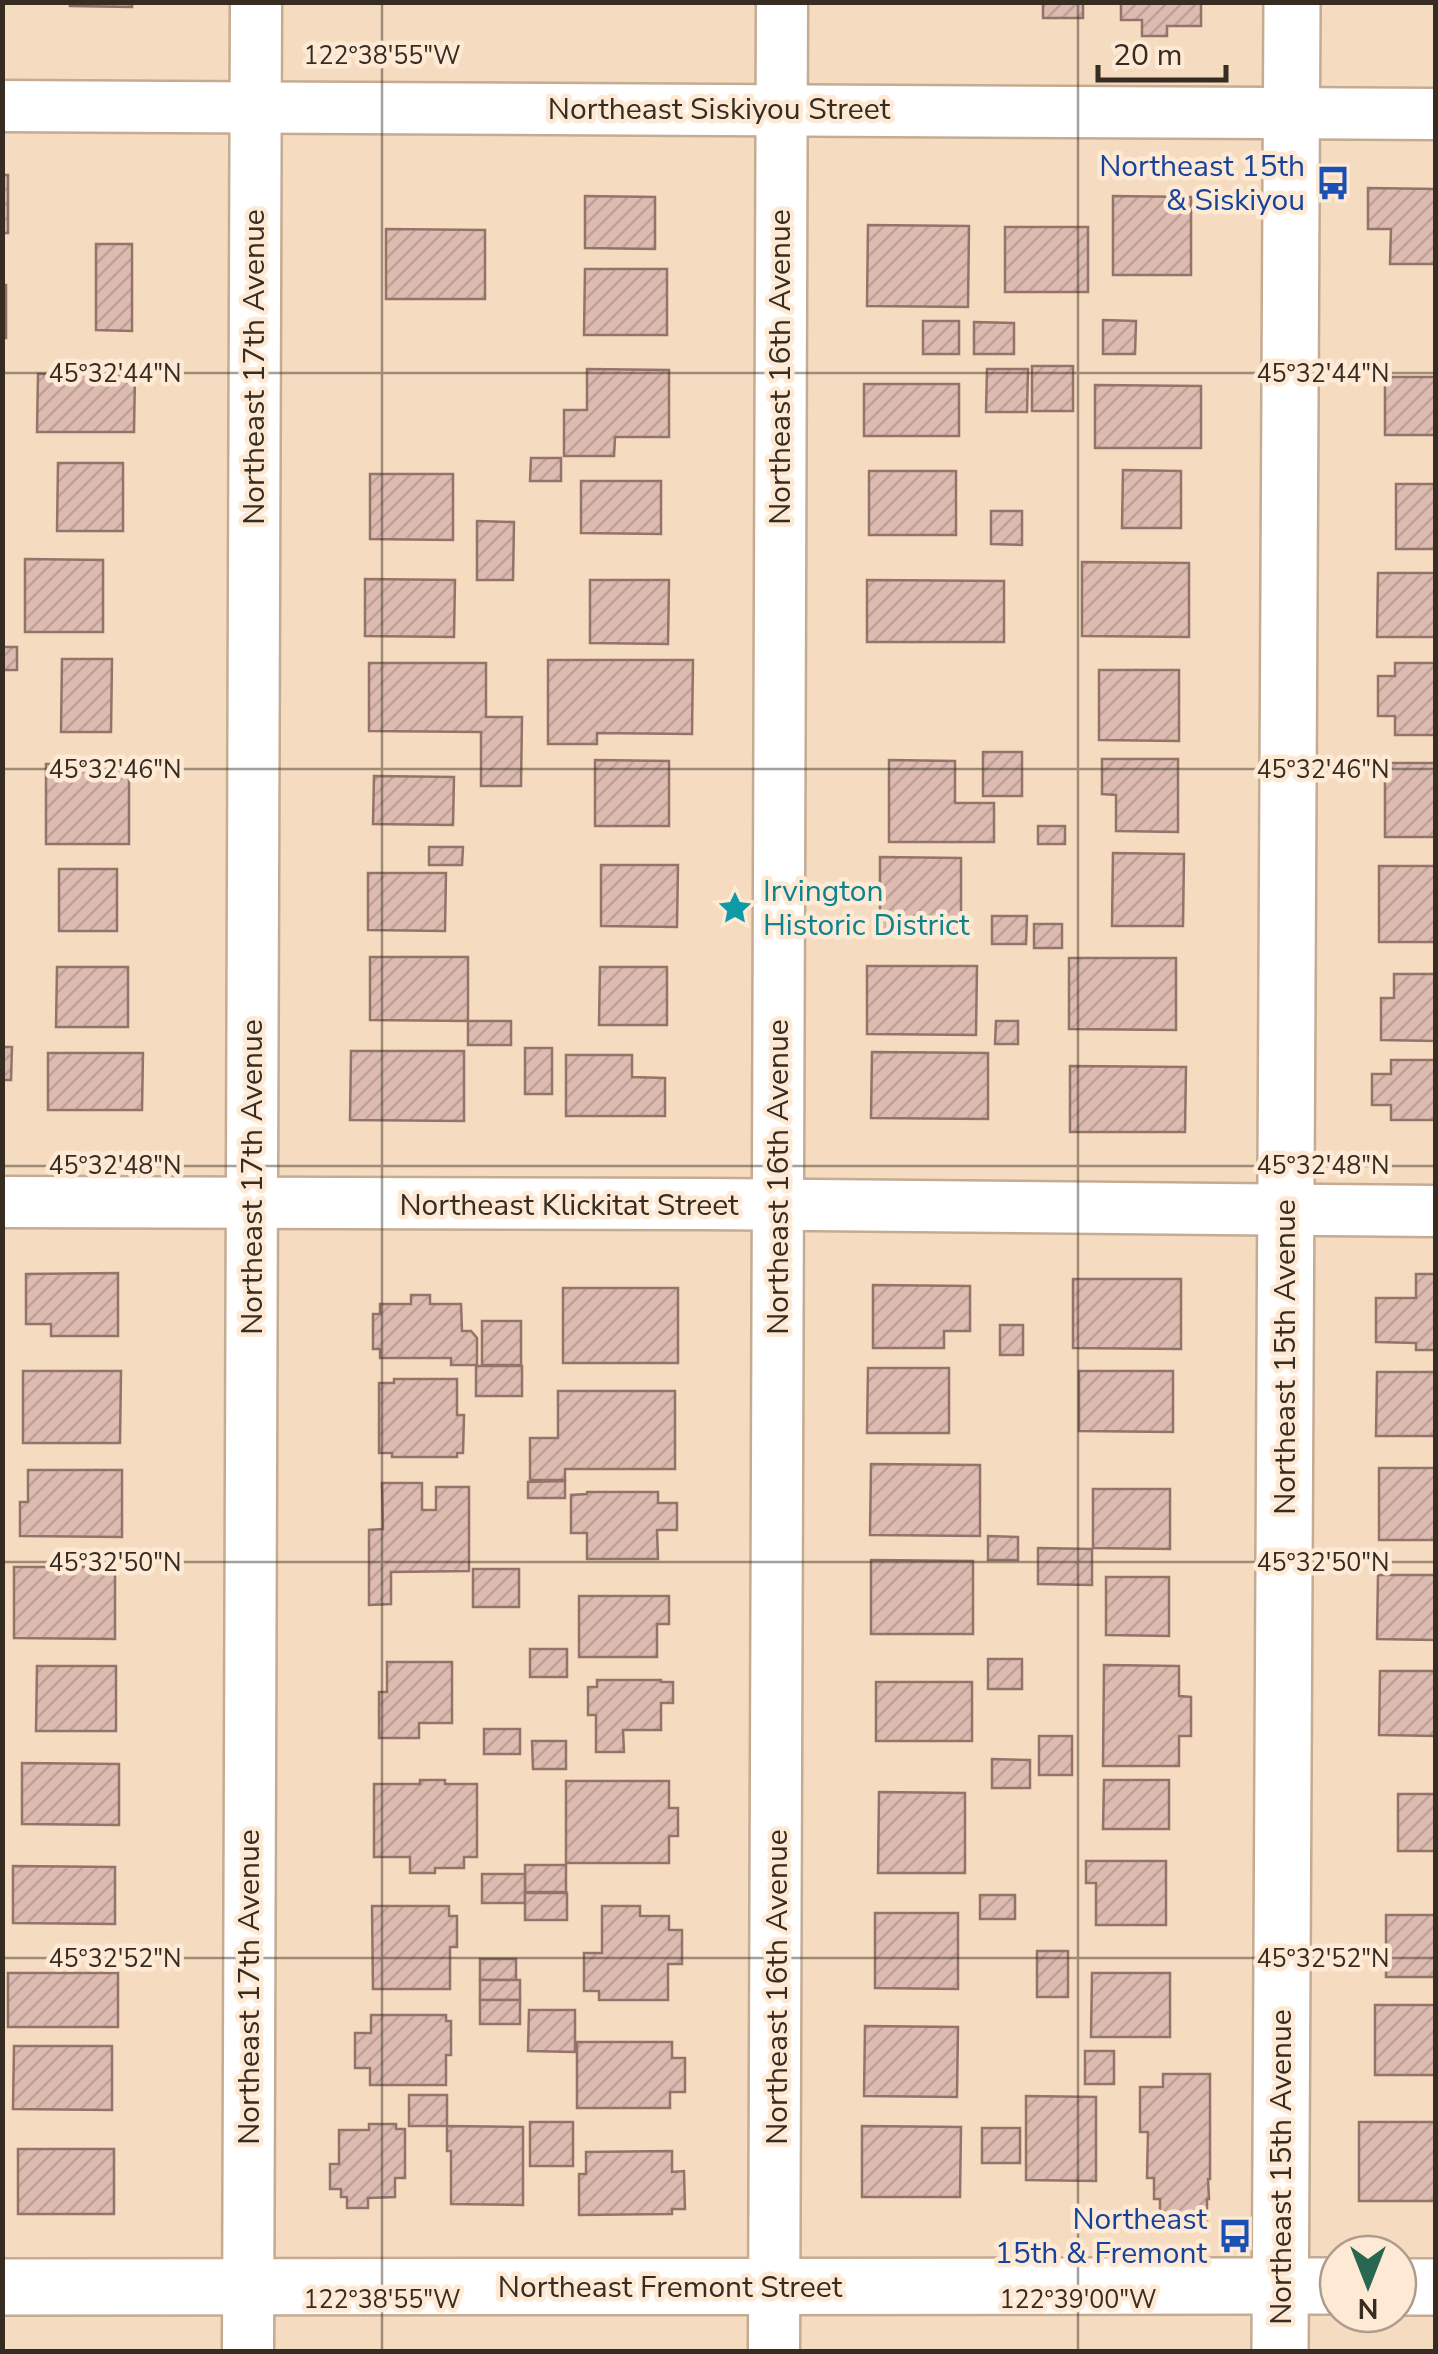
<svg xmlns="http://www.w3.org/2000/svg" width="1438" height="2354" viewBox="0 0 1438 2354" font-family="'Nunito Sans',sans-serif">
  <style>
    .building { fill: url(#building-hatch); stroke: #947368; stroke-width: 2.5 }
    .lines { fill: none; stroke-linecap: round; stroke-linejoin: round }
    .minor-casing { stroke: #c4ab92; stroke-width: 55 }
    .tertiary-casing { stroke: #c4ab92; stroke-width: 60 }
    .secondary-casing { stroke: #c4ab92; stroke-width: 60 }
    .minor { stroke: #fff; stroke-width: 50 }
    .tertiary { stroke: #fff; stroke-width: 55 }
    .secondary { stroke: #fff; stroke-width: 55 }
    .ticks { fill: none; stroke: #362c22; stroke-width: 2.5; stroke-opacity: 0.45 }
    .labels { text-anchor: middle; stroke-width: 9; stroke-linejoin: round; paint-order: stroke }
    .street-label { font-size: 30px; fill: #362c22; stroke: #fee9d4 }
    .transit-label { font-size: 30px; fill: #164399; stroke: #fee9d4; text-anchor: end }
    .culture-label { font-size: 30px; fill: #0d838f; stroke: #fee9d4; text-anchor: start }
    .ticks-label { font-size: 25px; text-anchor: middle; fill: #362c22; stroke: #fee9d4; stroke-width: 9; stroke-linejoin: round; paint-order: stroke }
  </style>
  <defs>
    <pattern id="building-hatch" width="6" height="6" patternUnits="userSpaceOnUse" patternTransform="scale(2.5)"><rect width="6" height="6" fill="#ddbbb0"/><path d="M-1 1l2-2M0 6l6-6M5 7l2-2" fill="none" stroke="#bea197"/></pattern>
  </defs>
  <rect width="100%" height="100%" fill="#f5dbc0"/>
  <!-- building -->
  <g class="building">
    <polygon points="70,2 132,2 132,7 70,6"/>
    <rect x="1043" y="2" width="40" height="16"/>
    <polygon points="1121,2 1201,2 1201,26 1167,26 1167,36 1142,36 1142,20 1121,20"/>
    <rect x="2" y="175" width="6" height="58"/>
    <polygon points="1368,188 1436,189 1436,264 1390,264 1391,229 1368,229"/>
    <polygon points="585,196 655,197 655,249 585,248"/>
    <polygon points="1113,196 1191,197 1191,275 1113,275"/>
    <polygon points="868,225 969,226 968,307 867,306"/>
    <rect x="1005" y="227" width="83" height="65"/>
    <polygon points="386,229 485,230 485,299 386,299"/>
    <polygon points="96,244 132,244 132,331 96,330"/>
    <polygon points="585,269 667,269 667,335 584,335"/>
    <rect x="2" y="285" width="4" height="53"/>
    <polygon points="1103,320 1136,321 1135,354 1103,354"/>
    <rect x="923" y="321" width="36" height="33"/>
    <polygon points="974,322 1014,323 1014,354 974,354"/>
    <rect x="1032" y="366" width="41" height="45"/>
    <polygon points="587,369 669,370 669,437 615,437 614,456 564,456 564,410 587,410"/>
    <polygon points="987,369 1028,369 1027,412 986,412"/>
    <polygon points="38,374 135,374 134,432 37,432"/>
    <rect x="1385" y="377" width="51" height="58"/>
    <rect x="864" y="384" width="95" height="52"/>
    <polygon points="1095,385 1201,386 1201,448 1095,448"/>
    <polygon points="531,458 561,458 561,481 530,481"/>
    <polygon points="58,463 123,463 123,531 57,531"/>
    <polygon points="1123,470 1181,471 1181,528 1122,528"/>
    <rect x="869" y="471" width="87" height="64"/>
    <polygon points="370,474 453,474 453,540 370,539"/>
    <polygon points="581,481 661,481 661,534 581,533"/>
    <rect x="1396" y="484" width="40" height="65"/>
    <polygon points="991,511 1022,511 1022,545 991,544"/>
    <polygon points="477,521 514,522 513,580 477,580"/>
    <polygon points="25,559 103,560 103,632 25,632"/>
    <polygon points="1082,562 1189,563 1189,637 1082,636"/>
    <polygon points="1378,573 1436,573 1436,637 1377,637"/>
    <polygon points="365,579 455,580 454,637 365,636"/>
    <polygon points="590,580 669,580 668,644 590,643"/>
    <polygon points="867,580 1004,581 1004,642 867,642"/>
    <rect x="2" y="647" width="15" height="23"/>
    <polygon points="62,659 112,659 111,732 61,732"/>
    <polygon points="548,660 693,660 692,734 597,733 597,744 548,744"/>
    <polygon points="369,663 486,663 486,717 522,717 521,786 481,786 481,732 369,731"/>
    <polygon points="1395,663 1436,663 1436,735 1395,735 1395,716 1378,716 1378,676 1395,676"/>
    <polygon points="1099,670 1179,670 1179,741 1099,740"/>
    <rect x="983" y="752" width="39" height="44"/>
    <polygon points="1102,759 1178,759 1178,832 1116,831 1116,795 1102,794"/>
    <polygon points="595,760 669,761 669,826 595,826"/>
    <polygon points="889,760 955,761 955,803 994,803 994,842 889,842"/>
    <rect x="1385" y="763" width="51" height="74"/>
    <rect x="46" y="764" width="83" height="80"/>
    <polygon points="374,776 454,777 453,825 373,824"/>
    <rect x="1038" y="826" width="27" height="18"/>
    <polygon points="429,847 463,847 462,865 429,865"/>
    <polygon points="1113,853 1184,854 1183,926 1112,926"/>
    <polygon points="880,857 961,858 961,930 880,930"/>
    <polygon points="601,865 678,865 677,927 601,926"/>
    <rect x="1379" y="866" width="57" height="76"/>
    <rect x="59" y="869" width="58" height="62"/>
    <polygon points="368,873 446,873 445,931 368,930"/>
    <polygon points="992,916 1027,916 1026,944 992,944"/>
    <rect x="1034" y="924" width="28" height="24"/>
    <polygon points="370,957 468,957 468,1021 370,1020"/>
    <polygon points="1069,958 1176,958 1176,1030 1069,1029"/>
    <polygon points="867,966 977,966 976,1035 867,1034"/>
    <polygon points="57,967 128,967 128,1027 56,1027"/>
    <polygon points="600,967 667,967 667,1025 599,1025"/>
    <polygon points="1394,974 1436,974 1436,1041 1381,1040 1381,998 1394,998"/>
    <rect x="468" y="1021" width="43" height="24"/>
    <polygon points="996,1021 1018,1021 1018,1044 995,1044"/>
    <polygon points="2,1047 12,1047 11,1080 2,1080"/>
    <rect x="525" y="1048" width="27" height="46"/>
    <polygon points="351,1051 464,1051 464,1121 350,1120"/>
    <polygon points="872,1052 988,1053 988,1119 871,1118"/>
    <polygon points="48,1053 143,1053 142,1110 48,1110"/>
    <polygon points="566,1055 632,1055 632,1077 665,1078 665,1116 566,1116"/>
    <polygon points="1391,1060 1436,1060 1436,1120 1391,1120 1391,1105 1372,1105 1372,1074 1391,1074"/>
    <polygon points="1070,1066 1186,1067 1185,1132 1070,1132"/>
    <polygon points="118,1273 118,1336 51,1336 51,1324 26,1324 26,1274"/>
    <polygon points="1416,1274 1436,1274 1436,1350 1416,1350 1416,1343 1376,1342 1376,1298 1416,1298"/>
    <polygon points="1073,1279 1181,1279 1181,1349 1073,1348"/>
    <polygon points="873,1285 970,1286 970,1331 944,1331 944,1348 873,1348"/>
    <rect x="563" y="1288" width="115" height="75"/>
    <polygon points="411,1295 430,1295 430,1304 461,1304 462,1331 471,1331 477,1338 477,1365 451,1365 451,1358 380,1358 380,1349 373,1349 373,1314 380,1314 380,1304 411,1304"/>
    <rect x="482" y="1321" width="39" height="44"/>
    <rect x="1000" y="1325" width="23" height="30"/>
    <rect x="476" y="1366" width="46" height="30"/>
    <polygon points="868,1368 949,1368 949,1433 867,1433"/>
    <polygon points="23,1371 121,1371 120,1443 23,1443"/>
    <polygon points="1079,1371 1173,1371 1173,1432 1079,1431"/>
    <polygon points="1377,1372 1436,1372 1436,1436 1376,1436"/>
    <polygon points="394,1379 457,1379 457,1415 464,1415 463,1453 457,1453 457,1457 392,1457 392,1453 379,1453 379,1383 394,1383"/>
    <polygon points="558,1391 675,1391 675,1469 565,1469 565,1480 530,1480 530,1438 558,1438"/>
    <polygon points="871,1464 980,1465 980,1536 870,1535"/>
    <rect x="1379" y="1468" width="57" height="72"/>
    <polygon points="28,1470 122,1470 122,1537 20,1536 20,1502 28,1502"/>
    <polygon points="565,1481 565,1498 528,1498 528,1482"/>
    <polygon points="382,1483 422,1483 422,1510 436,1510 436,1487 469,1487 469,1571 391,1572 391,1604 369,1605 369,1530 383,1529"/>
    <polygon points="1093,1489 1170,1489 1170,1549 1093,1548"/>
    <polygon points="587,1492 658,1492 658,1503 677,1503 677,1530 657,1530 658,1559 587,1559 587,1533 571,1533 571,1495 587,1494"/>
    <polygon points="988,1536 1018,1537 1018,1560 988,1560"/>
    <polygon points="1038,1548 1092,1549 1092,1585 1038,1584"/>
    <polygon points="871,1560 973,1561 973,1634 871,1634"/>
    <polygon points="14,1567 115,1567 115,1639 14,1638"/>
    <rect x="473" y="1569" width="46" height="38"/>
    <polygon points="1378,1575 1436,1575 1436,1640 1377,1639"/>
    <polygon points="1106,1577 1169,1577 1169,1636 1106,1635"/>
    <polygon points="579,1596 669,1596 669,1624 657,1624 657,1657 579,1657"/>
    <rect x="530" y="1649" width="37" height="28"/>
    <rect x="988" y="1659" width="34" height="30"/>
    <polygon points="387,1662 452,1662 452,1723 419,1723 419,1738 379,1738 379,1692 387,1692"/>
    <polygon points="1104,1665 1179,1666 1179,1696 1191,1697 1191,1736 1179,1736 1179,1766 1103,1766"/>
    <polygon points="37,1666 116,1666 116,1731 36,1731"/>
    <polygon points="1380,1671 1436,1671 1436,1736 1379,1735"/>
    <polygon points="597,1680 661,1680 661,1682 673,1682 673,1703 661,1703 661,1730 623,1730 624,1752 596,1752 596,1715 588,1715 588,1687 597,1687"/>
    <rect x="876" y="1682" width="96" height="59"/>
    <rect x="484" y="1729" width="36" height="25"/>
    <rect x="1039" y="1736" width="33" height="39"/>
    <polygon points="532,1741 566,1741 566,1769 533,1769"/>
    <polygon points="992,1759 1030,1760 1030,1788 992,1788"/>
    <polygon points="22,1763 119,1764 119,1825 22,1824"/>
    <polygon points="420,1780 445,1780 445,1784 477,1784 477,1857 464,1857 464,1868 435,1868 435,1873 410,1873 410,1857 374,1857 374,1784 420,1784"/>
    <polygon points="1104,1780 1169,1780 1169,1829 1103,1829"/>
    <polygon points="566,1781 669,1781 669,1808 678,1808 678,1836 669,1836 669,1863 566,1863"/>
    <polygon points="879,1792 965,1793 965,1873 878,1873"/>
    <rect x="1398" y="1794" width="38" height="57"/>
    <polygon points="1086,1861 1166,1861 1166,1925 1096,1925 1096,1883 1086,1883"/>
    <rect x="525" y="1865" width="41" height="27"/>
    <polygon points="13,1866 115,1867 115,1924 13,1923"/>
    <rect x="482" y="1874" width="43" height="29"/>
    <rect x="525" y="1893" width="42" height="27"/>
    <rect x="980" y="1895" width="35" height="24"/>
    <polygon points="372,1906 449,1906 449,1916 457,1916 457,1947 450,1947 450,1989 373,1989"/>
    <polygon points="602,1906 640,1906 640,1916 669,1916 669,1930 682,1930 682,1964 668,1964 668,2000 599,2000 599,1991 584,1991 584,1953 602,1953"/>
    <polygon points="875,1913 958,1913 958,1989 875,1988"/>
    <rect x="1386" y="1915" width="50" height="62"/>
    <rect x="1037" y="1951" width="31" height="46"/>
    <rect x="480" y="1959" width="36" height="21"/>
    <rect x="8" y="1973" width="110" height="54"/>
    <polygon points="1092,1973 1170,1973 1170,2037 1091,2037"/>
    <rect x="480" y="1980" width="40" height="20"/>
    <rect x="480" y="2000" width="40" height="24"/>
    <rect x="1375" y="2005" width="61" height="70"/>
    <polygon points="529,2010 575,2010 575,2052 528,2051"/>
    <polygon points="371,2015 446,2015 446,2021 451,2021 451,2055 446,2055 446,2085 370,2085 370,2068 355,2068 355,2033 371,2033"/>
    <polygon points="865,2026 958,2027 957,2097 864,2096"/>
    <polygon points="577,2042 672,2042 672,2058 685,2058 685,2092 670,2092 670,2108 577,2108"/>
    <polygon points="14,2046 112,2046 112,2110 13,2109"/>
    <rect x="1085" y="2051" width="29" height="33"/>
    <polygon points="1163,2074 1210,2074 1210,2179 1208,2179 1209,2199 1207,2199 1207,2220 1160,2220 1160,2199 1154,2199 1154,2178 1147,2178 1148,2132 1140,2132 1140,2087 1163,2087"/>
    <rect x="409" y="2095" width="38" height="31"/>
    <polygon points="1026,2096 1096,2097 1096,2181 1026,2180"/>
    <rect x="530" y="2122" width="43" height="44"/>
    <rect x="1359" y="2122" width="77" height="79"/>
    <polygon points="369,2124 396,2124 396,2129 405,2129 405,2178 395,2178 395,2197 368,2198 368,2208 347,2208 347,2197 341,2197 341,2189 330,2189 330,2164 339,2164 339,2130 369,2130"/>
    <polygon points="447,2126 523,2127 523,2205 451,2204 451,2151 447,2151"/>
    <polygon points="862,2126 961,2127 960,2197 862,2197"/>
    <rect x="982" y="2128" width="38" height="35"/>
    <rect x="18" y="2149" width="96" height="65"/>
    <polygon points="672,2151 672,2172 684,2171 685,2209 672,2209 672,2214 579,2215 579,2174 586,2174 586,2152"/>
  </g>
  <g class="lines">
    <!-- minor casing -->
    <g class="minor-casing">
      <g id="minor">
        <polyline points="2,106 1436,114"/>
        <polyline points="2,1202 703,1204 1436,1211"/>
        <polyline points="248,2352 256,2"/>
        <polyline points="774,2352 782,2"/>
      </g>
    </g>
    <!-- tertiary casing -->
    <g class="tertiary-casing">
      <polyline id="tertiary" points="1280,2352 1292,2"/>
    </g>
    <!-- secondary casing -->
    <g class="secondary-casing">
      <g id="secondary">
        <polyline points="2,2287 1338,2286"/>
        <polyline points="1398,2287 1436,2287"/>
      </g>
    </g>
    <!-- minor -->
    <use href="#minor" class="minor"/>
    <!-- tertiary -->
    <use href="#tertiary" class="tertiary"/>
    <!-- secondary -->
    <use href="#secondary" class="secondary"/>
  </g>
  <!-- ticks -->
  <path class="ticks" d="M382 2V2352M1078 2V2352M2 373H1436M2 769H1436M2 1166H1436M2 1562H1436M2 1958H1436"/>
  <!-- icons -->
  <defs>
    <g id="bus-bare" transform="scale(2.7)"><path d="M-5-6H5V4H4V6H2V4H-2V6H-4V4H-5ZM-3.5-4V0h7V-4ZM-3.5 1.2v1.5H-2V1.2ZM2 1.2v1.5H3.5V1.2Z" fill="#1a4fb4" stroke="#fee9d4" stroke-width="2.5" paint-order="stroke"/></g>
    <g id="sight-bare" transform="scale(2.7)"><path d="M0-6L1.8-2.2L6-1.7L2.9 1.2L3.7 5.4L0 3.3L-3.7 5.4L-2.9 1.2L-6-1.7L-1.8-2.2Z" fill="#0f9aa8" stroke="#fee9d4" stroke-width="2.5" paint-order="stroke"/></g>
  </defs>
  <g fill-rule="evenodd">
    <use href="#bus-bare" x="1333" y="183"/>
    <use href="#sight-bare" x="735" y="908"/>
    <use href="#bus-bare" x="1235" y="2236"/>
  </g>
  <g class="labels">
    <!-- street labels -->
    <g class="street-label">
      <text x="719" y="119">Northeast Siskiyou Street</text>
      <text transform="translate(254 367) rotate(-90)" y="10">Northeast 17th Avenue</text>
      <text transform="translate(780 367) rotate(-90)" y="10">Northeast 16th Avenue</text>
      <text transform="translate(252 1177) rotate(-90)" y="10">Northeast 17th Avenue</text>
      <text transform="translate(778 1177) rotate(-90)" y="10">Northeast 16th Avenue</text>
      <text x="569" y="1215">Northeast Klickitat Street</text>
      <text transform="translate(1285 1357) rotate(-90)" y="10">Northeast 15th Avenue</text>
      <text transform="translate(249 1987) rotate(-90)" y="10">Northeast 17th Avenue</text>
      <text transform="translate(777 1987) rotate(-90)" y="10">Northeast 16th Avenue</text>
      <text transform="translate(1281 2167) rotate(-90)" y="10">Northeast 15th Avenue</text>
      <text x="670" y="2297">Northeast Fremont Street</text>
    </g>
    <!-- transit labels -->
    <g class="transit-label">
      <text x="1305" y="176">Northeast 15th<tspan x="1305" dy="34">&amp; Siskiyou</tspan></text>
      <text x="1207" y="2229">Northeast<tspan x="1207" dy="34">15th &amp; Fremont</tspan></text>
    </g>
    <!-- culture labels -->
    <g class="culture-label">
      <text x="763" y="901">Irvington<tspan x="763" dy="34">Historic District</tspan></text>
    </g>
  </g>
  <g class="ticks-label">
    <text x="382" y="64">122°38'55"W</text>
    <text x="1323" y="382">45°32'44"N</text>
    <text x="115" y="382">45°32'44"N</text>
    <text x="1323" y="778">45°32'46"N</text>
    <text x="115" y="778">45°32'46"N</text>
    <text x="1323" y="1174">45°32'48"N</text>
    <text x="115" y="1174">45°32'48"N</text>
    <text x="1323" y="1571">45°32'50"N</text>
    <text x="115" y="1571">45°32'50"N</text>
    <text x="1323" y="1967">45°32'52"N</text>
    <text x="115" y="1967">45°32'52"N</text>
    <text x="382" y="2308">122°38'55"W</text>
    <text x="1078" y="2308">122°39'00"W</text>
  </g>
  <!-- border -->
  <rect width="1438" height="2354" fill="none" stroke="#362c22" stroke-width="10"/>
  <!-- north arrow -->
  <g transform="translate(1368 2284) rotate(180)"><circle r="48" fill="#fee9d4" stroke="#ae9d8d" stroke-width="2.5"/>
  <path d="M0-8L18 38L0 25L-18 38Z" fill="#2a6753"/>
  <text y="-15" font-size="28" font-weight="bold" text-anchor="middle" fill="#362c22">N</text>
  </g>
  <!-- scale -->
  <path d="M1098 65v15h128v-15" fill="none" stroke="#362c22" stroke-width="5"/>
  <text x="1113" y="65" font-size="30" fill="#362c22" stroke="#fee9d4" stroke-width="8" paint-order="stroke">20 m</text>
</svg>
